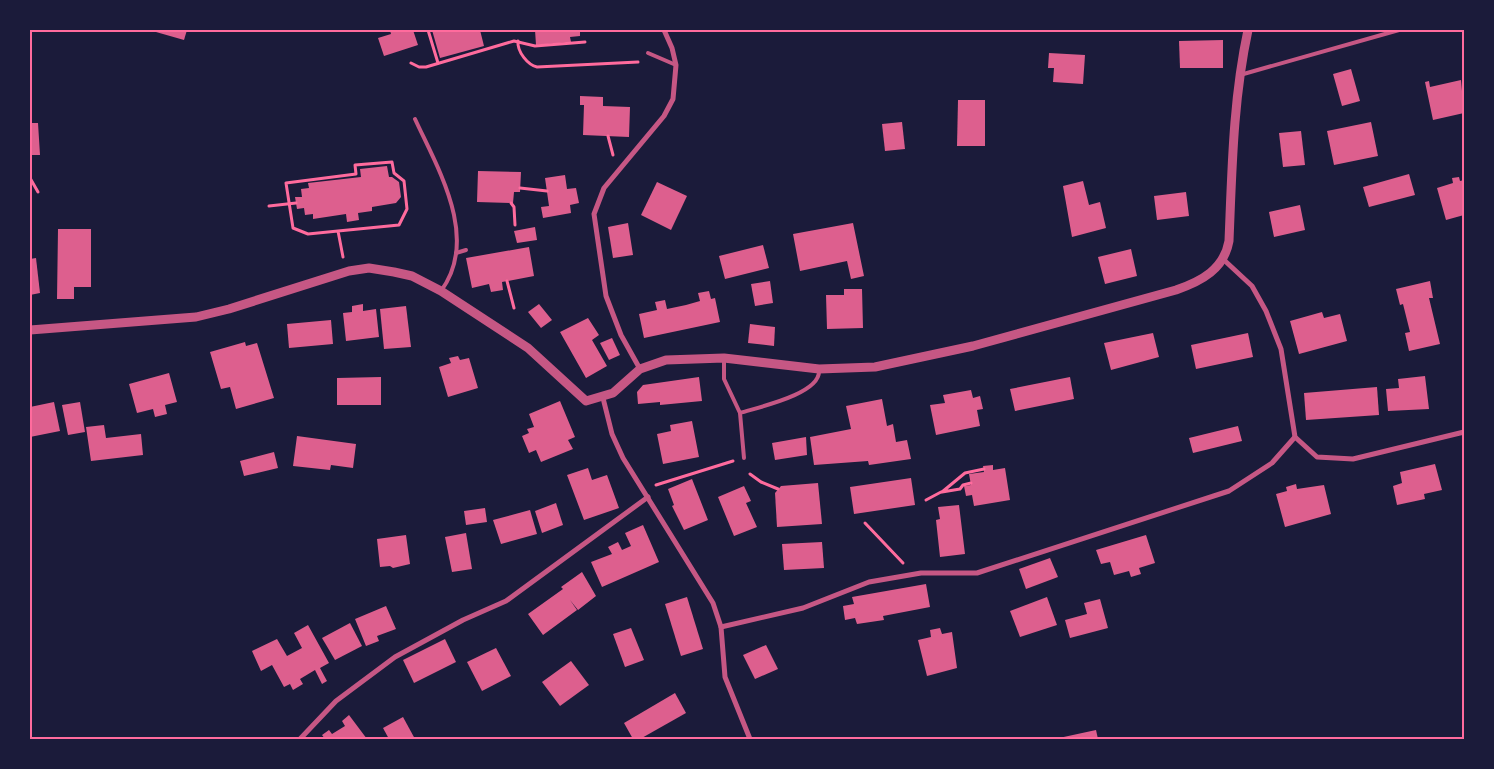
<svg xmlns="http://www.w3.org/2000/svg" width="1494" height="769" viewBox="0 0 1494 769" font-family="'Roboto Serif',serif">
  <style>
    .building { fill: #dd5f8e }
    .lines { fill: none; stroke-linecap: round; stroke-linejoin: round }
    .path { stroke: #ff6b9d; stroke-width: 3 }
    .service { stroke: #c65784; stroke-width: 4 }
    .minor { stroke: #c65784; stroke-width: 5 }
    .tertiary { stroke: #c65784; stroke-width: 9 }
    .neatline { fill: none; stroke: #ff6b9d; stroke-width: 2 }
  </style>
  <rect width="100%" height="100%" fill="#1b1b3a"/>
  <!-- building -->
  <g class="building">
    <polygon points="149,30 187,30 184,40"/>
    <polygon points="390,30 413,30 418,45 384,56 378,38 391,34"/>
    <polygon points="432,30 480,30 484,46 440,58"/>
    <polygon points="535,30 580,30 580,36 570,37 571,42 536,45"/>
    <polygon points="1223,40 1223,68 1180,68 1179,41"/>
    <polygon points="1049,53 1085,55 1083,84 1053,82 1054,68 1048,68"/>
    <polygon points="1351,69 1360,101 1342,106 1333,74"/>
    <polygon points="1461,80 1464,113 1433,120 1425,82 1429,81 1430,87"/>
    <polygon points="580,96 603,97 603,106 630,107 629,137 583,135 584,105 580,105"/>
    <polygon points="958,100 985,100 985,146 957,146"/>
    <polygon points="902,122 905,149 885,151 882,124"/>
    <polygon points="1371,122 1378,156 1334,165 1327,131"/>
    <polygon points="30,123 38,123 40,155 30,155"/>
    <polygon points="1301,131 1305,165 1283,167 1279,133"/>
    <polygon points="387,166 389,177 392,177 399,182 401,197 396,203 372,207 372,211 358,213 359,220 347,222 346,214 313,219 313,214 305,215 304,208 297,209 295,197 302,197 301,189 309,188 308,183 361,177 360,169"/>
    <polygon points="478,171 521,172 520,192 514,192 513,203 477,202"/>
    <polygon points="1409,174 1415,195 1369,207 1363,187"/>
    <polygon points="565,175 567,189 576,188 579,203 570,205 571,213 543,218 541,207 549,206 545,178"/>
    <polygon points="1459,177 1460,181 1464,180 1464,215 1446,220 1437,188 1453,183 1452,178"/>
    <polygon points="1083,181 1089,205 1100,202 1106,228 1072,237 1063,186"/>
    <polygon points="657,182 687,196 671,230 641,215"/>
    <polygon points="1186,192 1189,216 1157,220 1154,196"/>
    <polygon points="1300,205 1305,230 1274,237 1269,212"/>
    <polygon points="628,223 633,255 613,258 608,227"/>
    <polygon points="853,223 864,276 851,279 847,261 800,271 793,234"/>
    <polygon points="535,227 537,240 517,243 514,231"/>
    <polygon points="58,229 91,229 91,287 74,287 74,299 57,299"/>
    <polygon points="763,245 769,268 725,279 719,256"/>
    <polygon points="529,247 534,276 502,282 503,290 491,292 489,284 472,288 466,258"/>
    <polygon points="1131,249 1137,276 1105,284 1098,257"/>
    <polygon points="36,258 40,293 30,295 30,259"/>
    <polygon points="770,281 773,303 755,306 751,284"/>
    <polygon points="1430,281 1433,298 1429,298 1440,344 1409,351 1405,333 1410,332 1403,304 1400,305 1396,289"/>
    <polygon points="844,289 862,289 863,328 827,329 826,295 844,295"/>
    <polygon points="709,291 711,299 715,298 720,322 644,338 639,314 657,310 655,302 665,300 667,309 686,305 700,301 698,293"/>
    <polygon points="363,304 363,311 376,309 379,337 346,341 343,313 352,312 352,306"/>
    <polygon points="539,304 552,320 541,328 528,312"/>
    <polygon points="406,306 411,347 384,349 380,309"/>
    <polygon points="1322,312 1324,318 1340,314 1347,341 1299,354 1290,321"/>
    <polygon points="588,318 599,335 592,340 607,366 586,378 560,332"/>
    <polygon points="331,320 333,344 289,348 287,324"/>
    <polygon points="750,324 775,327 774,346 748,343"/>
    <polygon points="1153,333 1159,357 1111,370 1104,343"/>
    <polygon points="1248,333 1253,357 1196,369 1191,345"/>
    <polygon points="612,338 620,355 609,360 600,343"/>
    <polygon points="245,342 246,346 257,343 274,398 236,409 230,387 221,389 210,352"/>
    <polygon points="458,356 460,360 469,358 478,388 448,397 439,367 451,363 449,358"/>
    <polygon points="169,373 177,402 165,405 167,414 155,417 153,409 137,413 129,384"/>
    <polygon points="1425,376 1429,409 1388,411 1386,389 1399,388 1398,379"/>
    <polygon points="381,377 381,405 337,405 337,378"/>
    <polygon points="699,377 702,401 660,405 660,402 638,404 637,392 643,385"/>
    <polygon points="1070,377 1074,399 1015,411 1010,389"/>
    <polygon points="1377,387 1379,415 1306,420 1304,393"/>
    <polygon points="971,390 973,398 980,396 983,409 977,410 980,426 936,435 930,405 945,403 943,395"/>
    <polygon points="882,399 887,426 893,424 896,442 907,440 911,459 869,465 868,461 814,465 810,437 851,429 846,406"/>
    <polygon points="560,401 575,437 568,440 573,449 541,462 536,450 529,453 522,436 529,433 527,429 534,427 529,414"/>
    <polygon points="54,402 60,431 30,437 30,407"/>
    <polygon points="80,402 85,432 68,435 62,405"/>
    <polygon points="692,421 699,457 663,464 657,434 671,431 670,425"/>
    <polygon points="104,425 106,438 141,434 143,455 91,461 86,427"/>
    <polygon points="1238,426 1242,441 1193,453 1189,438"/>
    <polygon points="297,436 356,444 353,468 331,465 330,470 293,466"/>
    <polygon points="806,437 807,455 775,460 772,443"/>
    <polygon points="274,452 278,468 244,476 240,461"/>
    <polygon points="1435,464 1442,490 1424,494 1425,499 1397,505 1393,486 1402,483 1400,472"/>
    <polygon points="993,465 993,470 1005,468 1010,500 974,506 972,495 966,496 964,486 971,485 969,474 984,472 983,466"/>
    <polygon points="588,468 592,480 607,475 619,508 584,520 567,475"/>
    <polygon points="911,478 915,505 854,514 850,487"/>
    <polygon points="692,479 708,520 684,530 672,506 674,505 668,489"/>
    <polygon points="818,483 822,524 777,527 775,493 781,486"/>
    <polygon points="1296,484 1297,489 1324,485 1331,514 1285,527 1276,494 1287,491 1286,487"/>
    <polygon points="744,486 751,501 746,503 757,527 734,536 718,497"/>
    <polygon points="556,503 563,525 542,533 535,511"/>
    <polygon points="959,505 965,554 940,557 936,520 940,519 938,507"/>
    <polygon points="485,508 487,522 466,525 464,511"/>
    <polygon points="530,510 537,534 501,544 493,520"/>
    <polygon points="643,525 659,562 602,587 591,562 612,554 608,547 618,542 622,550 631,546 625,533"/>
    <polygon points="466,533 472,569 452,572 445,537"/>
    <polygon points="406,535 410,564 393,568 390,566 380,567 377,539"/>
    <polygon points="1146,535 1155,563 1139,568 1141,574 1131,577 1129,571 1114,575 1110,562 1101,564 1096,550"/>
    <polygon points="822,542 824,568 784,570 782,544"/>
    <polygon points="1050,558 1058,577 1026,589 1019,569"/>
    <polygon points="582,572 596,596 578,610 570,600 577,610 543,635 528,614 563,589 561,587"/>
    <polygon points="926,584 930,607 883,616 884,620 857,624 855,618 845,620 843,606 854,604 852,597"/>
    <polygon points="687,597 703,649 681,656 665,604"/>
    <polygon points="1047,597 1057,625 1020,637 1010,611"/>
    <polygon points="1100,599 1108,628 1070,638 1065,620 1087,614 1084,603"/>
    <polygon points="386,606 396,629 377,636 379,641 366,646 355,619"/>
    <polygon points="350,623 362,646 335,660 322,638"/>
    <polygon points="308,625 329,663 320,668 327,681 322,684 315,670 300,679 303,684 293,690 290,684 284,687 272,665 261,671 252,651 277,639 287,656 302,648 294,633"/>
    <polygon points="631,628 644,660 625,667 613,634"/>
    <polygon points="940,628 942,634 952,632 957,668 927,676 918,640 931,637 930,630"/>
    <polygon points="445,639 456,662 414,683 403,660"/>
    <polygon points="766,645 778,669 755,679 743,655"/>
    <polygon points="496,648 511,676 482,691 467,662"/>
    <polygon points="571,661 589,685 560,706 542,682"/>
    <polygon points="675,693 686,713 640,739 633,739 624,723"/>
    <polygon points="349,715 367,739 325,739 322,735 329,730 332,734 345,726 342,721"/>
    <polygon points="403,717 415,739 389,739 383,728"/>
    <polygon points="1096,730 1098,739 1059,739 1059,738"/>
  </g>
  <g class="lines">
    <!-- path -->
    <g class="path">
      <polyline points="428,30 438,63"/>
      <path d="M518 41C517 52 528 65 537 67L638 62"/>
      <polyline points="411,63 419,67 426,67 514,41 535,46 585,42"/>
      <polyline points="608,136 613,155"/>
      <polyline points="30,178 38,192"/>
      <polyline points="520,188 547,191"/>
      <polyline points="511,203 514,207 515,225"/>
      <polyline points="269,206 296,203"/>
      <polyline points="338,231 399,225 407,209 404,181 394,173 392,162 355,165 356,174 286,183 293,228 308,234 338,231 343,257"/>
      <polyline points="507,281 514,308"/>
      <polyline points="750,474 761,482 778,489"/>
      <polyline points="971,483 963,485 960,489 942,492 965,473 984,469"/>
      <polyline points="656,485 733,461"/>
      <polyline points="926,500 941,492"/>
      <polyline points="865,523 903,563"/>
    </g>
    <!-- service -->
    <g class="service">
      <polyline points="648,53 676,65"/>
      <polyline points="1240,75 1399,30"/>
      <path d="M415 119C438 169 480 238 441 291"/>
      <polyline points="456,253 466,250"/>
      <polyline points="724,358 724,379 740,413 744,458"/>
      <path d="M740 413C759 407 820 394 819 371"/>
    </g>
    <!-- minor -->
    <g class="minor">
      <polyline points="1224,260 1252,286 1266,311 1281,349 1295,437 1317,457 1353,459 1464,432"/>
      <polyline points="640,369 621,335 606,296 594,214 604,188 664,116 673,99 676,65 672,48 664,30"/>
      <polyline points="603,398 612,434 623,458 713,603 721,627 725,677 750,739"/>
      <polyline points="721,627 803,608 869,582 921,573 977,573 1229,491 1272,463 1295,437"/>
      <polyline points="300,739 336,701 395,657 463,620 506,601 648,497"/>
    </g>
    <!-- tertiary -->
    <path class="tertiary" d="M30 330 196 317 229 309 349 271 369 268 394 272 412 276 441 291 528 348 586 401 613 393 640 369 666 360 724 358 819 369 875 367 973 346 1176 290C1202 281 1224 269 1229 241 1232 169 1233 100 1248 30"/>
  </g>
  <!-- border -->
  <rect width="1494" height="769" fill="none" stroke="#1b1b3a" stroke-width="62"/>
  <rect x="31" y="31" width="1432" height="707" class="neatline"/>
</svg>
